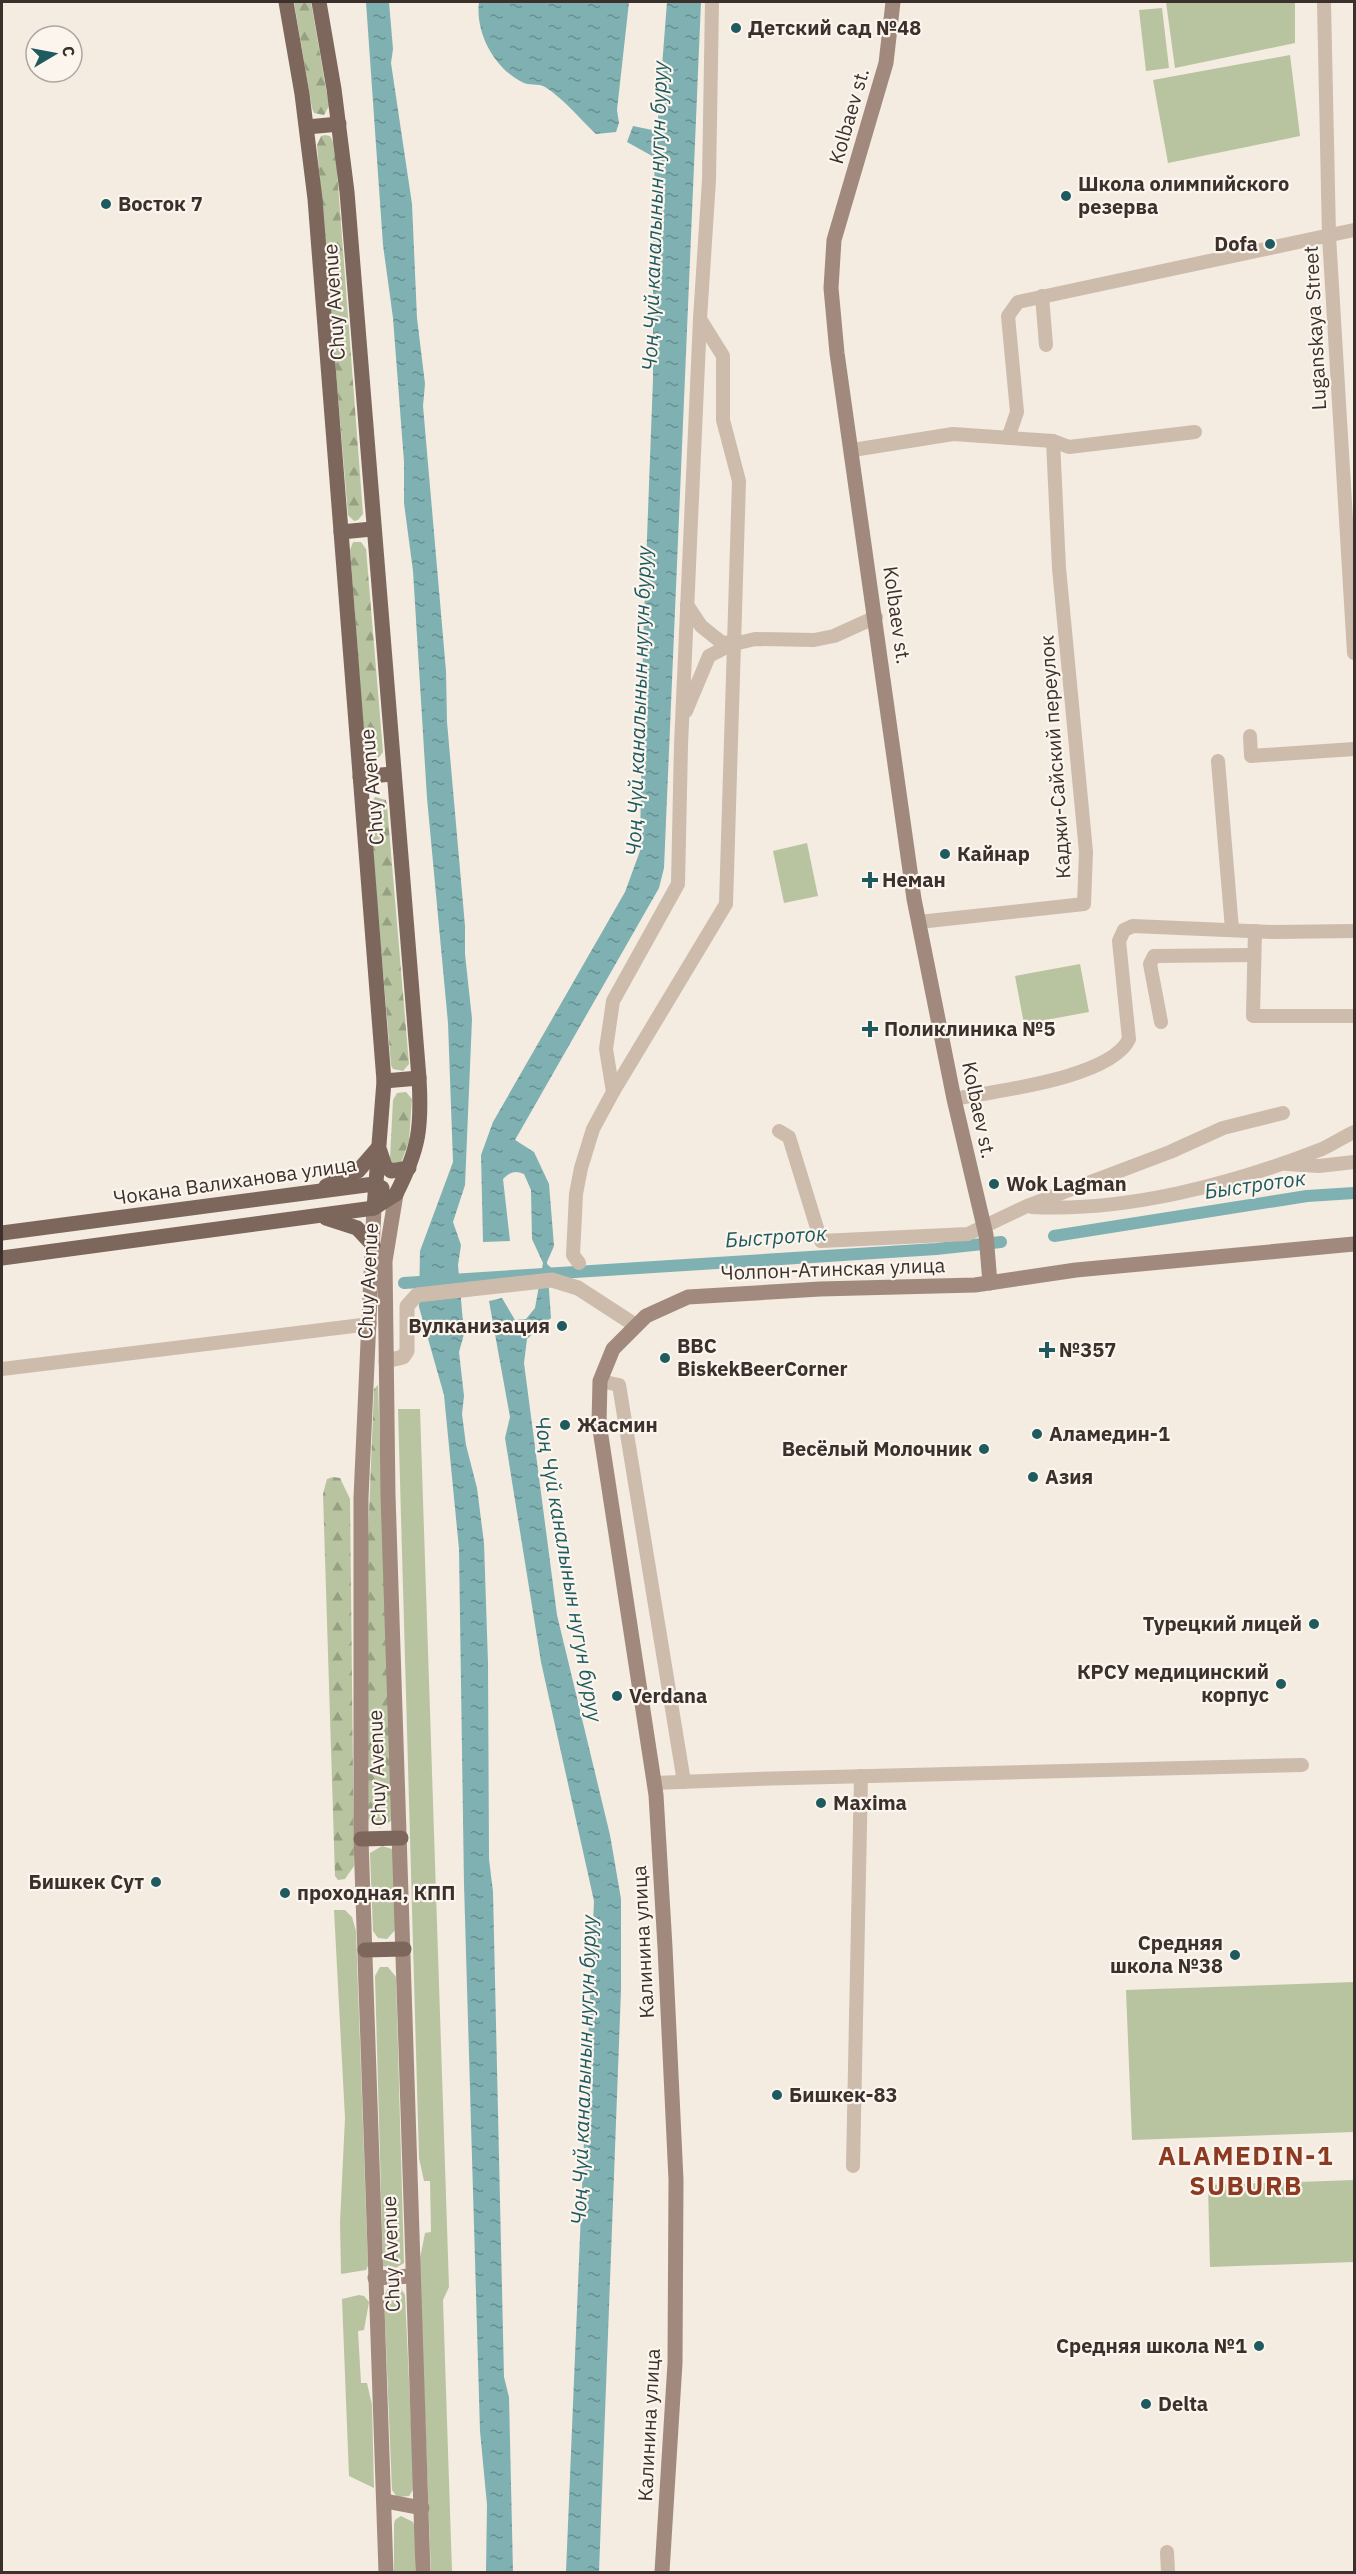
<svg xmlns="http://www.w3.org/2000/svg" width="1356" height="2574" viewBox="0 0 1356 2574" font-family="'IBM Plex Sans',sans-serif">
  <style>
    .green { fill: #b8c4a0 }
    .forest { fill: url(#forest-firs) }
    .water { fill: url(#water-ripples) }
    .lines { fill: none; stroke-linecap: round; stroke-linejoin: round }
    .stream { stroke: #7fb0b2; stroke-width: 4 }
    .canal { stroke: #7fb0b2; stroke-width: 12 }
    .minor { stroke: #cdbbac; stroke-width: 14 }
    .tertiary { stroke: #cdbbac; stroke-width: 15 }
    .secondary { stroke: #a18a7d; stroke-width: 15 }
    .primary { stroke: #7d675c; stroke-width: 15 }
    .poi-dot { fill: #1f5a5e; stroke: #fbf5ee; stroke-width: 2 }
    .labels { text-anchor: middle; stroke-width: 4.5; stroke-linejoin: round; paint-order: stroke }
    .poi-label { font-size: 20px; font-weight: bold; fill: #3b302b; stroke: #fbf5ee; text-anchor: start }
    .street-label { font-size: 20px; fill: #3b302b; stroke: #fbf5ee }
    .water-label { font-size: 21px; font-style: italic; fill: #1f5a5e; stroke: #fbf5ee }
    .district-label { font-size: 26px; font-weight: bold; letter-spacing: 1.5px; fill: #8c3b22; stroke: #fbf5ee }
  </style>
  <defs>
    <pattern id="forest-firs" width="22" height="20" patternUnits="userSpaceOnUse" patternTransform="scale(1.5)"><rect width="22" height="20" fill="#b8c4a0"/><path d="M5 1l3.5 6h-7zM16 11l3.5 6h-7z" fill="#97a083"/></pattern>
    <pattern id="water-ripples" width="26" height="14" patternUnits="userSpaceOnUse" patternTransform="scale(1.5)"><rect width="26" height="14" fill="#7fb0b2"/><path d="M2 4q2-2 4 0t4 0M15 11q2-2 4 0t4 0" fill="none" stroke="#699091"/></pattern>
  </defs>
  <rect width="100%" height="100%" fill="#f4ebe1"/>
  <!-- green -->
  <g class="green">
    <polygon points="1166,2 1295,2 1295,43 1175,68"/>
    <polygon points="1162,8 1169,68 1146,71 1139,10"/>
    <polygon points="1290,55 1300,136 1168,163 1153,80"/>
    <polygon points="807,843 818,896 784,903 773,851"/>
    <polygon points="1080,964 1089,1012 1024,1024 1015,976"/>
    <polygon points="398,1409 420,1409 449,2287 443,2300 452,2572 431,2572 419,2263 425,2233 431,2232 430,2181 424,2181 419,2158"/>
    <polygon points="382,1846 392,1849 394,1853 396,1929 387,1939 378,1938 373,1931 370,1853"/>
    <polygon points="334,1910 345,1910 352,1917 356,1931 368,2266 366,2270 341,2274 340,2222 345,2118"/>
    <polygon points="380,1967 388,1967 396,1977 404,2263 394,2269 383,2266 375,1976"/>
    <polygon points="1354,1982 1354,2132 1132,2140 1126,1990"/>
    <polygon points="1354,2180 1354,2262 1210,2267 1208,2185"/>
    <polygon points="392,2285 400,2287 405,2295 414,2488 409,2496 397,2497 392,2490 384,2297 388,2287"/>
    <polygon points="359,2295 364,2296 369,2302 364,2330 358,2331 361,2383 367,2383 372,2405 374,2488 349,2476 342,2299"/>
    <polygon points="401,2516 413,2522 415,2528 415,2572 394,2572 394,2524 395,2520"/>
  </g>
  <!-- forest -->
  <g class="forest">
    <polygon points="294,2 311,2 329,106 324,115 314,113 312,108"/>
    <polygon points="325,135 330,136 335,145 363,514 358,520 354,521 348,515 317,145 321,136"/>
    <polygon points="353,542 361,542 366,549 383,752 376,761 369,759 365,750 350,550"/>
    <polygon points="375,797 386,800 387,806 409,1064 403,1071 393,1069 391,1065 369,807"/>
    <polygon points="406,1092 412,1099 409,1141 401,1163 394,1166 390,1159 393,1100 397,1093"/>
    <polygon points="378,1385 392,1820 380,1828 371,1825 368,1818 367,1564 374,1389"/>
    <polygon points="333,1477 340,1478 350,1499 354,1866 345,1879 338,1880 335,1876 323,1494 327,1479"/>
  </g>
  <!-- water -->
  <g class="water">
    <polygon points="366,2 389,2 393,49 391,63 412,204 417,318 425,384 423,406 446,671 447,722 465,926 465,954 472,1019 465,1185 453,1222 461,1245 458,1265 464,1334 459,1352 464,1396 462,1414 466,1445 477,1488 484,1543 488,1663 489,1859 493,1892 504,2377 509,2397 513,2572 486,2572 487,2505 480,2431 464,1884 459,1549 444,1395 419,1307 420,1251 453,1162 448,1023 427,798 413,571 404,503 404,462 393,318 383,245"/>
    <path d="M479 2H629L617 110 619 123 616 132 596 134C580 119 563 98 545 87 538 83 529 86 522 82 494 68 475 32 479 2Z"/>
    <path d="M667 2H701L664 868 659 888 515 1140 534 1152 549 1184 554 1246 547 1262 551 1318 527 1339 524 1363 557 1615 610 1835 621 1899V1990L599 2572H566L594 1901 541 1662 505 1438 510 1417 489 1301 502 1298 515 1320 526 1319 535 1308 543 1263 532 1239 531 1190 524 1174C515 1170 510 1172 503 1179L510 1241 483 1242 481 1155 493 1122 625 892 640 851 643 644 653 379V231L660 208 655 193 654 157 627 142 633 126 657 131Z"/>
  </g>
  <g class="lines">
    <!-- stream -->
    <polyline class="stream" points="545,1265 552,1271"/>
    <!-- canal -->
    <g class="canal">
      <polyline points="1054,1236 1307,1196 1354,1193"/>
      <polyline points="404,1283 936,1249 1001,1242"/>
    </g>
    <!-- minor -->
    <g class="minor">
      <polyline points="1324,2 1329,236 1354,653"/>
      <polyline points="1042,296 1046,345"/>
      <polyline points="1008,438 1017,412 1008,316 1018,302 1354,230"/>
      <polyline points="853,450 953,434 1053,441 1069,447 1195,432"/>
      <polyline points="687,605 701,626 721,642 734,644 755,639 814,640 834,636 876,617"/>
      <polyline points="686,711 709,656 732,644"/>
      <polyline points="1250,736 1251,756 1354,749"/>
      <polyline points="1218,761 1232,929"/>
      <polyline points="919,922 1084,904 1086,852 1059,568 1053,441"/>
      <polyline points="1255,931 1253,1016 1354,1016"/>
      <polyline points="1161,1022 1150,964 1154,956 1254,955"/>
      <polyline points="613,1092 726,904 739,481 723,420 723,356 700,319"/>
      <path d="M954 1099C996 1091 1111 1078 1129 1039L1119 941 1124 930 1133 926 1274 932 1354 931"/>
      <polyline points="779,1131 789,1137 821,1241 968,1234 1027,1206 1170,1152 1223,1128 1283,1113"/>
      <polyline points="1287,1164 1319,1166 1354,1162"/>
      <path d="M1032 1207C1127 1212 1233 1184 1322 1149 1333 1144 1343 1137 1354 1132"/>
      <polyline points="579,1263 573,1255 576,1194 581,1168 593,1129 613,1092 606,1049 613,1001 678,884 681,745 700,319 709,180 712,2"/>
      <polyline points="2,1369 370,1324"/>
      <polyline points="600,1381 619,1385 684,1782"/>
      <polyline points="654,1783 756,1779 1302,1765"/>
      <polyline points="853,2166 861,1776"/>
      <polyline points="1167,2552 1168,2572"/>
    </g>
    <!-- tertiary -->
    <polyline class="tertiary" points="386,1361 403,1357 407,1351 407,1306 417,1295 552,1280 578,1288 635,1325"/>
    <!-- secondary -->
    <g class="secondary">
      <polyline points="893,2 886,63 834,240 831,288 837,353 914,899 954,1099 986,1235 990,1283"/>
      <polyline points="396,1194 385,1261 388,1495 423,2572"/>
      <polyline points="374,1208 361,1498 361,1839 386,2572"/>
      <polyline points="375,2278 412,2276"/>
      <polyline points="385,2501 422,2508"/>
      <polyline points="662,2572 675,2363 676,2180 665,1947 656,1795 599,1423 600,1381 613,1349 646,1316 688,1297 820,1289 975,1285 1076,1270 1354,1244"/>
    </g>
    <!-- primary -->
    <g class="primary">
      <polyline points="286,2 302,94 315,199 384,1081 374,1208"/>
      <path d="M319 2 334 89 347 192 419 1078C422 1128 419 1149 396 1194"/>
      <polyline points="307,127 339,124"/>
      <polyline points="341,532 372,529"/>
      <polyline points="360,777 392,774"/>
      <polyline points="384,1081 419,1078"/>
      <polyline points="380,1151 385,1166 391,1171 409,1168"/>
      <polyline points="326,1186 358,1171 378,1148"/>
      <polyline points="326,1218 357,1228 373,1245"/>
      <polyline points="2,1233 374,1184 382,1188"/>
      <polyline points="2,1258 374,1208 396,1194"/>
      <polyline points="361,1839 401,1838"/>
      <polyline points="365,1950 404,1949"/>
    </g>
  </g>
  <!-- markers -->
  <g class="poi-dot">
    <circle cx="736" cy="28" r="6"/>
    <circle cx="1066" cy="196" r="6"/>
    <circle cx="106" cy="204" r="6"/>
    <circle cx="1270" cy="244" r="6"/>
    <circle cx="945" cy="854" r="6"/>
    <path d="M867 871h6v6h6v6h-6v6h-6v-6h-6v-6h6z"/>
    <path d="M867 1020h6v6h6v6h-6v6h-6v-6h-6v-6h6z"/>
    <circle cx="994" cy="1184" r="6"/>
    <circle cx="562" cy="1326" r="6"/>
    <path d="M1044 1341h6v6h6v6h-6v6h-6v-6h-6v-6h6z"/>
    <circle cx="665" cy="1358" r="6"/>
    <circle cx="565" cy="1425" r="6"/>
    <circle cx="1037" cy="1434" r="6"/>
    <circle cx="984" cy="1449" r="6"/>
    <circle cx="1033" cy="1477" r="6"/>
    <circle cx="1314" cy="1624" r="6"/>
    <circle cx="1281" cy="1684" r="6"/>
    <circle cx="617" cy="1696" r="6"/>
    <circle cx="821" cy="1803" r="6"/>
    <circle cx="156" cy="1882" r="6"/>
    <circle cx="285" cy="1893" r="6"/>
    <circle cx="1235" cy="1955" r="6"/>
    <circle cx="777" cy="2095" r="6"/>
    <circle cx="1259" cy="2346" r="6"/>
    <circle cx="1146" cy="2404" r="6"/>
  </g>
  <g class="labels">
    <!-- poi labels -->
    <g class="poi-label">
      <text x="748" y="35">Детский сад №48</text>
      <text x="1078" y="191">Школа олимпийского<tspan x="1078" dy="23">резерва</tspan></text>
      <text x="118" y="211">Восток 7</text>
      <text x="1258" y="251" text-anchor="end">Dofa</text>
      <text x="957" y="861">Кайнар</text>
      <text x="882" y="887">Неман</text>
      <text x="884" y="1036">Поликлиника №5</text>
      <text x="1006" y="1191">Wok Lagman</text>
      <text x="550" y="1333" text-anchor="end">Вулканизация</text>
      <text x="677" y="1353">BBC<tspan x="677" dy="23">BiskekBeerCorner</tspan></text>
      <text x="1059" y="1357">№357</text>
      <text x="577" y="1432">Жасмин</text>
      <text x="1049" y="1441">Аламедин-1</text>
      <text x="972" y="1456" text-anchor="end">Весёлый Молочник</text>
      <text x="1045" y="1484">Азия</text>
      <text x="1302" y="1631" text-anchor="end">Турецкий лицей</text>
      <text x="1269" y="1679" text-anchor="end">КРСУ медицинский<tspan x="1269" dy="23">корпус</tspan></text>
      <text x="629" y="1703">Verdana</text>
      <text x="833" y="1810">Maxima</text>
      <text x="144" y="1889" text-anchor="end">Бишкек Сут</text>
      <text x="297" y="1900">проходная, КПП</text>
      <text x="1223" y="1950" text-anchor="end">Средняя<tspan x="1223" dy="23">школа №38</tspan></text>
      <text x="789" y="2102">Бишкек-83</text>
      <text x="1247" y="2353" text-anchor="end">Средняя школа №1</text>
      <text x="1158" y="2411">Delta</text>
    </g>
    <!-- street labels -->
    <g class="street-label">
      <text transform="translate(849 116) rotate(-74)" y="7">Kolbaev st.</text>
      <text transform="translate(334 302) rotate(-94)" y="7">Chuy Avenue</text>
      <text transform="translate(1315 328) rotate(-93)" y="7">Luganskaya Street</text>
      <text transform="translate(897 615) rotate(82)" y="7">Kolbaev st.</text>
      <text transform="translate(1055 757) rotate(-94)" y="7">Каджи-Сайский переулок</text>
      <text transform="translate(372 787) rotate(-95)" y="7">Chuy Avenue</text>
      <text transform="translate(979 1110) rotate(78)" y="7">Kolbaev st.</text>
      <text transform="translate(235 1181) rotate(-8)" y="7">Чокана Валиханова улица</text>
      <text transform="translate(833 1269) rotate(-2)" y="7">Чолпон-Атинская улица</text>
      <text transform="translate(368 1281) rotate(-87)" y="7">Chuy Avenue</text>
      <text transform="translate(377 1768) rotate(-92)" y="7">Chuy Avenue</text>
      <text transform="translate(643 1942) rotate(-93)" y="7">Калинина улица</text>
      <text transform="translate(391 2254) rotate(-92)" y="7">Chuy Avenue</text>
      <text transform="translate(649 2425) rotate(-87)" y="7">Калинина улица</text>
    </g>
    <!-- water labels -->
    <g class="water-label">
      <text transform="translate(655 216) rotate(-88)" y="7">Чоң Чүй каналынын нугун буруу</text>
      <text transform="translate(639 701) rotate(-88)" y="7">Чоң Чүй каналынын нугун буруу</text>
      <text transform="translate(1255 1185) rotate(-8)" y="7">Быстроток</text>
      <text transform="translate(776 1237) rotate(-4)" y="7">Быстроток</text>
      <text transform="translate(568 1569) rotate(80)" y="7">Чоң Чүй каналынын нугун буруу</text>
      <text transform="translate(584 2070) rotate(-88)" y="7">Чоң Чүй каналынын нугун буруу</text>
    </g>
    <!-- district labels -->
    <g class="district-label">
      <text x="1246" y="2165">ALAMEDIN-1<tspan x="1246" dy="30">SUBURB</tspan></text>
    </g>
  </g>
  <!-- border -->
  <rect width="1356" height="2574" fill="none" stroke="#3b302b" stroke-width="6"/>
  <!-- north arrow -->
  <g transform="translate(54 54) rotate(80)"><circle r="28" fill="#fbf5ee" stroke="#aea6a0" stroke-width="1.5"/>
  <path d="M0-4.5L10 22L0 15L-10 22Z" fill="#1f5a5e"/>
  <text y="-9" font-size="16" font-weight="bold" text-anchor="middle" fill="#3b302b">С</text>
  </g>
</svg>
